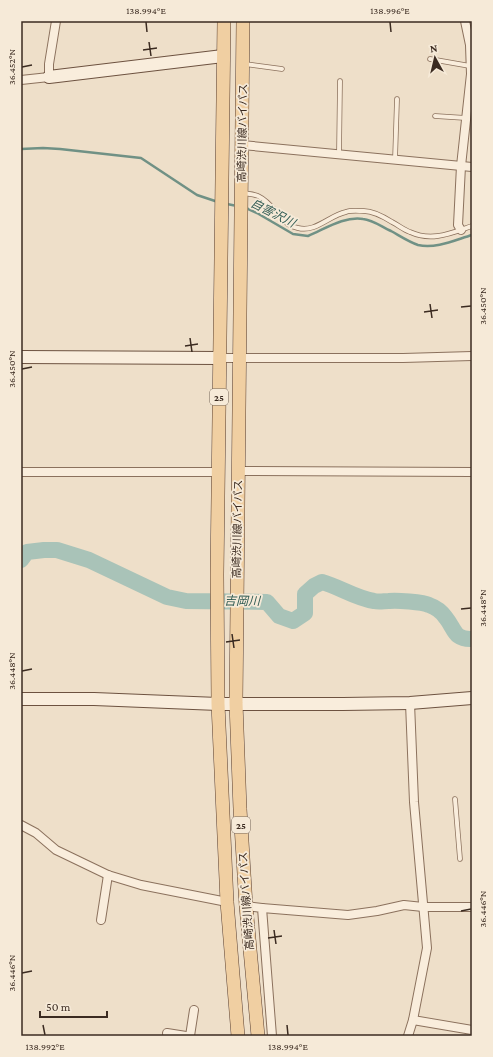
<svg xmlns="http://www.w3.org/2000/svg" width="493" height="1057" viewBox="0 0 493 1057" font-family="'Crimson Pro','Noto Sans JP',serif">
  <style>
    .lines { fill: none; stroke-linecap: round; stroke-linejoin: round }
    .stream { stroke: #709185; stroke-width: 2.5 }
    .river { stroke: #a9c3b8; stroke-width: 16 }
    .lane-casing { stroke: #8b715d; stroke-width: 5.5 }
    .street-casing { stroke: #8b715d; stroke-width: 10 }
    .secondary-casing { stroke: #6d5240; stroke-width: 14 }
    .primary-casing { stroke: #593f31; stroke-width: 14 }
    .lane { stroke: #f9eddc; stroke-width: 4 }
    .street { stroke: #f9eddc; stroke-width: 8 }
    .secondary { stroke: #f9eddc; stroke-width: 12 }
    .primary { stroke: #f0cfa2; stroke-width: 13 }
    .ticks { fill: none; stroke: #3b2b21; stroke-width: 1.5 }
    .labels { text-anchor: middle; stroke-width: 3.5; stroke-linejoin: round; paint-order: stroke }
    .shield { fill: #f6ead8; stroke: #736458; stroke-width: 1 }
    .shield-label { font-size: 10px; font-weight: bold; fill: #3b2b21 }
    .street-label { font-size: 11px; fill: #3b2b21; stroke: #f6ead8 }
    .water-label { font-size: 12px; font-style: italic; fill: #305b53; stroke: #f6ead8 }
    .neatline { fill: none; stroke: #3b2b21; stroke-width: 1.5 }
    .ticks-label { font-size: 10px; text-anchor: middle; fill: #3b2b21 }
  </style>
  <rect width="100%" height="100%" fill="#eedfc9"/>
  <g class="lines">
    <!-- stream -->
    <g class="stream">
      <polyline points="21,149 43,148 60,149 141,158 197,195 218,202"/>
      <polyline points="227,204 237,206"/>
      <path d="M246 208 257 213 293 234 308 236C325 229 344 216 363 219 373 220 382 227 391 231 400 236 409 242 418 245 436 249 455 240 472 235"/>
    </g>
    <!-- river -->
    <path class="river" d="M21 560 27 552 44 550H57L89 560 167 597 186 601 267 602 279 616 293 621 305 613V594L314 586 322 582C340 587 355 598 374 601 379 602 384 601 389 601 396 600 423 602 429 605 435 607 442 612 446 618 455 629 454 640 472 639"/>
    <!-- lane casing -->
    <g class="lane-casing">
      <g id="lane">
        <polyline points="430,59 470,66"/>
        <polyline points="245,64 282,69"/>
        <polyline points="435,116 466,118"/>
        <polyline points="339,154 340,81"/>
        <polyline points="395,160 397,99"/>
        <path d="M243 193C248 194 254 194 258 196 271 202 277 215 287 223 289 226 294 227 298 228 315 233 330 215 346 212 351 210 358 211 364 211 373 211 384 217 392 222 398 225 404 230 410 232 432 242 451 233 472 226"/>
        <polyline points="455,799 460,859"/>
      </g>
    </g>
    <!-- street casing -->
    <g class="street-casing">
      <g id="street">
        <polyline points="21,80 49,77 49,64 56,21"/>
        <polyline points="242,145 472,167"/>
        <polyline points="461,230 458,225 461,166 471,74 470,45 465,21"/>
        <polyline points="220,358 403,358 472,356"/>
        <polyline points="238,471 472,472"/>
        <polyline points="21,472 218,472"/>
        <polyline points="21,825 36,833 56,850 108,875 141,885 227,902"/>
        <polyline points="246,906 262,908 272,1036"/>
        <polyline points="262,908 348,915 377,911 404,905 423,907 472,907"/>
        <polyline points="101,920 108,875"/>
        <polyline points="413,1020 472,1030"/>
        <polyline points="167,1033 186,1036"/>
        <polyline points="190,1036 194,1010"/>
        <polyline points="408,1036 413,1020 427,948 414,802 410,703"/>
      </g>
    </g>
    <!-- secondary casing -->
    <g class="secondary-casing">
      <g id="secondary">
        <polyline points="49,77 223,56"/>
        <polyline points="21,357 220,358"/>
        <polyline points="21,699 94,699 218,704 343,704 410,703 472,698"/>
      </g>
    </g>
    <!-- primary casing -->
    <g class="primary-casing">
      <g id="primary">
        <polyline points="224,21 217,575 218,704 227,902 238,1036"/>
        <polyline points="243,21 236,703 240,809 246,906 258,1036"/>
      </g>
    </g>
    <!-- lane -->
    <use href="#lane" class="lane"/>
    <!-- street -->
    <use href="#street" class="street"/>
    <!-- secondary -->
    <use href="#secondary" class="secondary"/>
    <!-- primary -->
    <use href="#primary" class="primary"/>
  </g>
  <!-- ticks -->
  <path class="ticks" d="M146 22 147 32M390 22 391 32M149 42 151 56M143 50 157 48M22 67 32 65M430 304 432 318M461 307 471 306M424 312 438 310M190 338 192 352M185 346 198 344M22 369 32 367M461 609 471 608M232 634 234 648M226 642 240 640M22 671 32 669M461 911 471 909M274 930 276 944M268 938 282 936M22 973 32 971M43 1025 45 1035M287 1025 288 1035"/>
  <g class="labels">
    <!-- shield labels -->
    <g class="shield">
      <rect x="210" y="389" width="18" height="16" rx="3"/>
      <rect x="232" y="817" width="18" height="16" rx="3"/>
    </g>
    <g class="shield-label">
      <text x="219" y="401">25</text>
      <text x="241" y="829">25</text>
    </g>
    <!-- street labels -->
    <g class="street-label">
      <text transform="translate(242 133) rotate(-89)" y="4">高崎渋川線バイパス</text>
      <text transform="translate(237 529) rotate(-89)" y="4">高崎渋川線バイパス</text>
      <text transform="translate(246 901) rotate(-94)" y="4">高崎渋川線バイパス</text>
    </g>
    <!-- water labels -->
    <g class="water-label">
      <text transform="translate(273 213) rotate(27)" y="4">自害沢川</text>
      <text transform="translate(242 601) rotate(1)" y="4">吉岡川</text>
    </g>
  </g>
  <!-- border -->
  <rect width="493" height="1057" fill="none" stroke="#f6ead8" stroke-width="44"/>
  <!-- north arrow -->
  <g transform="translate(435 58) rotate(352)" stroke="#f6ead8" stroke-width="3" paint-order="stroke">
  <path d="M0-3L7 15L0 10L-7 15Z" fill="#3b2b21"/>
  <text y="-6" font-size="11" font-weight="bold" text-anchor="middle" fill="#3b2b21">N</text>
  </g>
  <!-- scale -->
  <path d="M40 1011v6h67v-6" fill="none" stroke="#3b2b21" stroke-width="2"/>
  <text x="46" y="1011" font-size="12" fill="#3b2b21" stroke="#f6ead8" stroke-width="3" paint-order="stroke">50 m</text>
  <rect x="22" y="22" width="449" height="1013" class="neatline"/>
  <g class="ticks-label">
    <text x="146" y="14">138.994°E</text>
    <text x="390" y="14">138.996°E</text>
    <text transform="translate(11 67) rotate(-90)" y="4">36.452°N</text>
    <text transform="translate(482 306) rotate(-90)" y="4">36.450°N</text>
    <text transform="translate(11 369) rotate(-90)" y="4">36.450°N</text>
    <text transform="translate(482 608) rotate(-90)" y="4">36.448°N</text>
    <text transform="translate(11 671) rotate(-90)" y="4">36.448°N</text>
    <text transform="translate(482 909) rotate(-90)" y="4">36.446°N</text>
    <text transform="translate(11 973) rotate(-90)" y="4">36.446°N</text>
    <text x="45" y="1050">138.992°E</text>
    <text x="288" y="1050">138.994°E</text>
  </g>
</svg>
